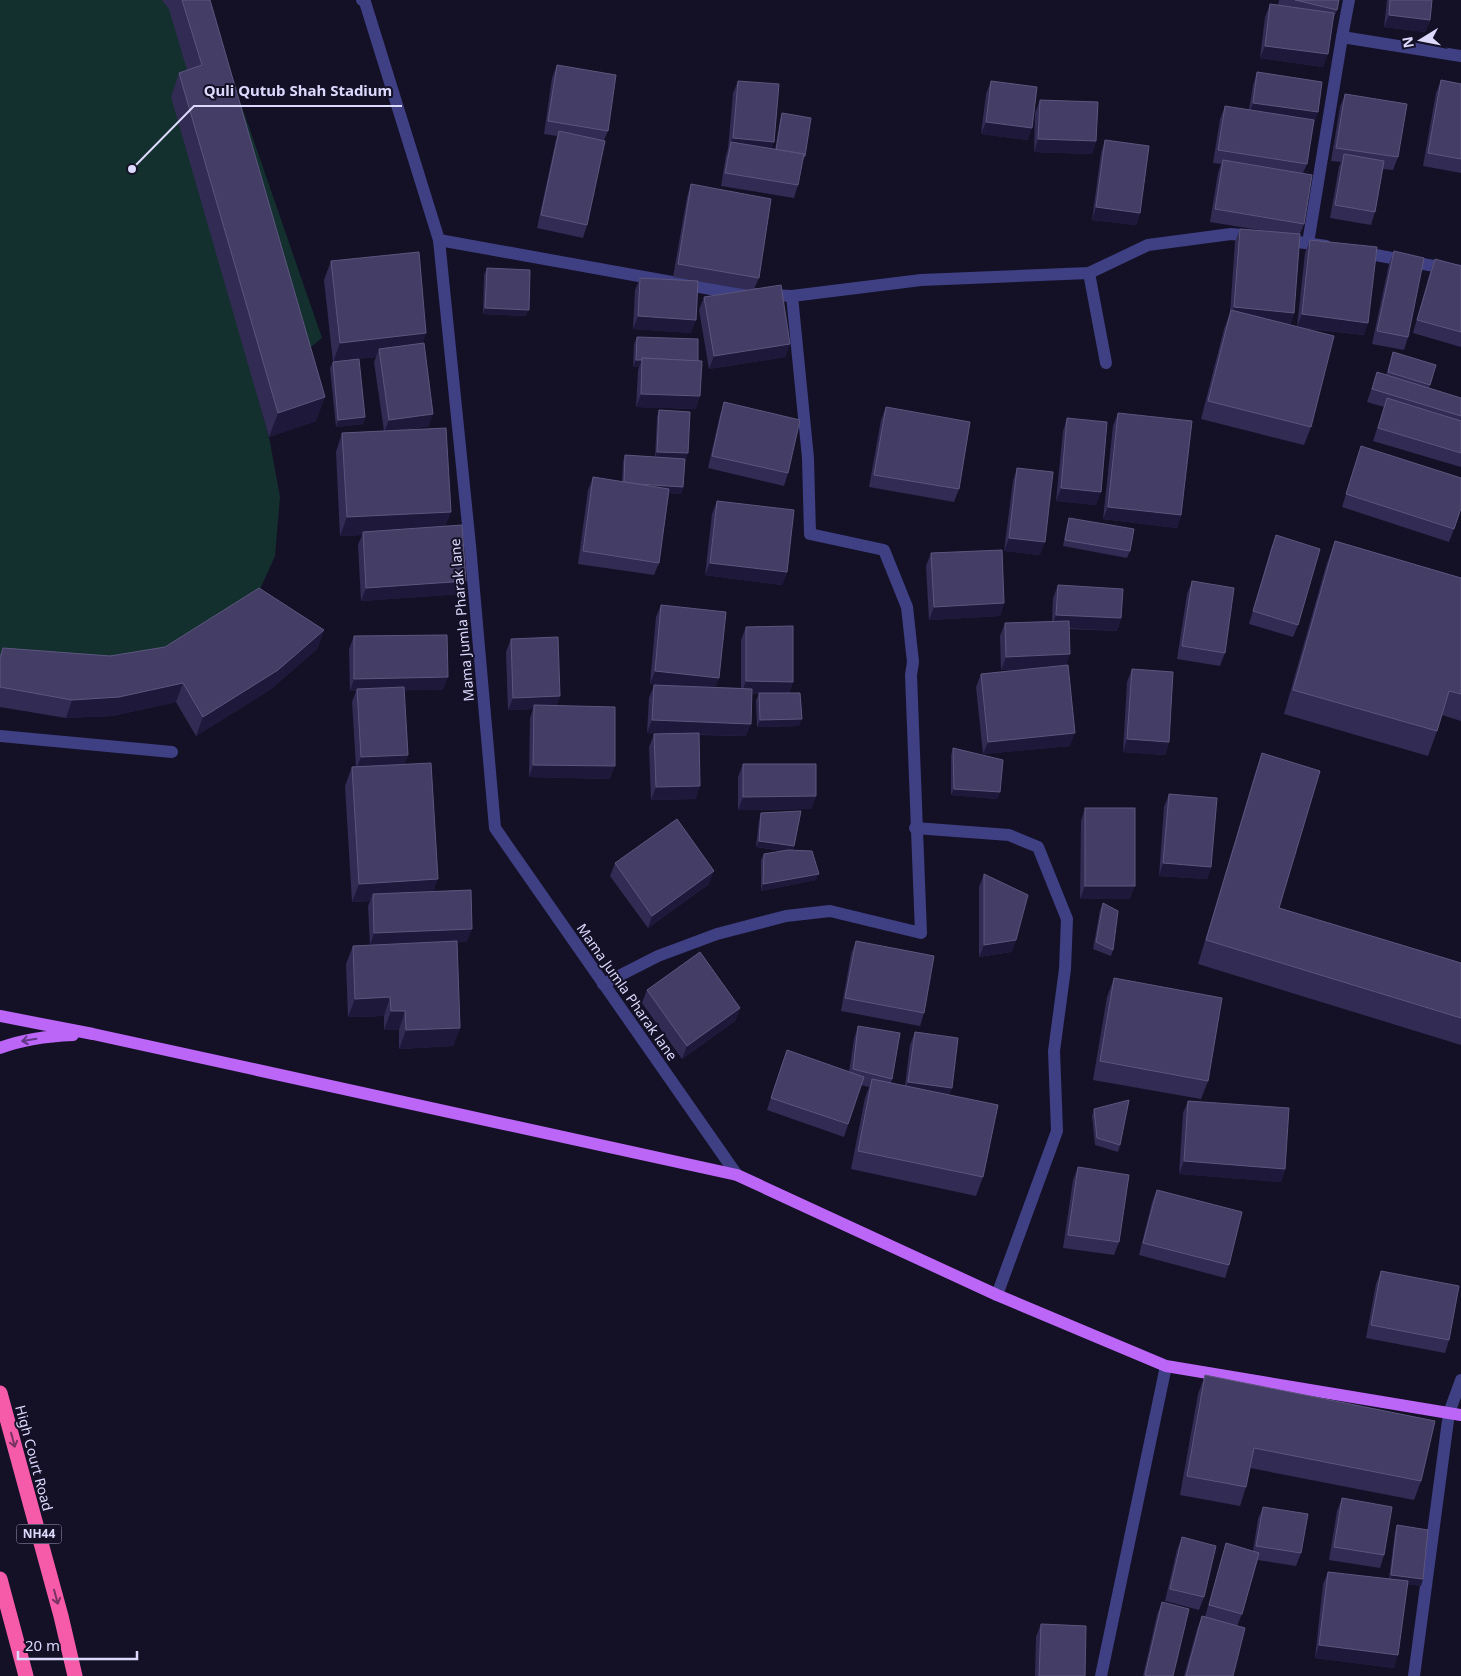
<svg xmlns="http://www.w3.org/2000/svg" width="1461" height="1676" viewBox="0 0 1461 1676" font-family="'Noto Sans',sans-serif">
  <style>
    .green { fill: #14302e }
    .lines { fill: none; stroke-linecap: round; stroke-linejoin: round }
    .minor { stroke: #3f3f83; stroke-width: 12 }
    .major { stroke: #bb66f7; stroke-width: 12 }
    .highway { stroke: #f65baa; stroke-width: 15 }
    .wall { fill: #322b54 }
    .shaded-wall { fill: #1e193a }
    .building { fill: #443e66; stroke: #5c567e }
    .oneway { stroke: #5f3785 }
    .oneway2 { stroke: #7a3262 }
    .labels { text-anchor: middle; stroke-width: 4; stroke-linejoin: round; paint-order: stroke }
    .shield { fill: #141127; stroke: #a09dbd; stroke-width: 1 }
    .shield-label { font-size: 12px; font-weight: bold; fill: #dcd9fd }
    .street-label { font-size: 14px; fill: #dcd9fd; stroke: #141127 }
    .leader { fill: none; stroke: #dcd9fd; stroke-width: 2 }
    .callout-dot { fill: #dcd9fd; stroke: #141127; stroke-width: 2 }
    .callout-label { font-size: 15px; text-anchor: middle; font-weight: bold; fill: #dcd9fd; stroke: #141127; stroke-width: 4; stroke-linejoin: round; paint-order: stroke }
  </style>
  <rect width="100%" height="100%" fill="#141127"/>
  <!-- green -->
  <polygon class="green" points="0,0 205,0 322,338 256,391 269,437 280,497 275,556 252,607 158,666 0,667"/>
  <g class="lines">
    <!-- minor -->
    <g class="minor">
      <polyline points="362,0 365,2 439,240 470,545 495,828 737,1175"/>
      <polyline points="1349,0 1342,37 1461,56"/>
      <polyline points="439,240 733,293 792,296 921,280 1089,273 1148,245 1231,234 1254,236"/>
      <polyline points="1284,240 1326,246"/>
      <polyline points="1308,243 1342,37"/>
      <polyline points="1360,252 1461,271"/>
      <polyline points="1089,273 1106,363"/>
      <polyline points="0,736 172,752"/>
      <polyline points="915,828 1009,835 1038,847 1067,919 1065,969 1054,1051 1057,1131 997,1295"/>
      <polyline points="603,984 658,956 717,934 786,916 830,911 921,933 911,675 913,662 907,607 884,550 810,534 808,458 792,296"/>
      <polyline points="1101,1676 1166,1366"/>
      <polyline points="1414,1676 1449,1413 1461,1380"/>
    </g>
    <!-- major -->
    <g class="major">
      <polyline points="0,1016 93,1034 737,1175 997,1295 1166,1366 1461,1415"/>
      <path d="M0 1048C24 1039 48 1036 73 1035"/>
    </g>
    <!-- highway -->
    <g class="highway">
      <polyline points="0,1393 61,1616 75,1676"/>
      <polyline points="0,1579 26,1676"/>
    </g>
  </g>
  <!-- wall -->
  <g class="wall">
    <polygon points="162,0 210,0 316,421 269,437 171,97 179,73 187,70 169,9"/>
    <polygon points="1279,0 1339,0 1337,10 1332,22 1323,67 1260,58 1265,17 1270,4 1278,5"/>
    <polygon points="1387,0 1432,0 1430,20 1425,32 1384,27"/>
    <polygon points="557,65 608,131 604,140 587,225 583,238 537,228 555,144 557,136 544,134 552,78"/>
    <polygon points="1257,72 1314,125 1313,125 1307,164 1303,173 1304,224 1300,234 1294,313 1290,325 1297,327 1305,253 1310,240 1364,335 1301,328 1311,427 1304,445 1201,419 1224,329 1230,313 1235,242 1240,229 1271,232 1210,222 1218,173 1221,164 1213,163 1220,119 1225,106 1249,110 1253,85"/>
    <polygon points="1441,80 1461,84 1461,173 1423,166 1436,93"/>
    <polygon points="738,81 774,142 771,149 775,150 780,120 782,113 805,156 802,163 798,185 794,198 721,186 726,155 728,149 733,93"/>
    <polygon points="991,81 1028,140 981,134 986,94"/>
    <polygon points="1345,94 1398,157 1393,170 1383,169 1375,212 1371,225 1330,218 1339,167 1341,162 1331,161 1340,107"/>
    <polygon points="1040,100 1096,141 1092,154 1034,152 1035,113"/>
    <polygon points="1105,140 1140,213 1136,225 1092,220 1101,153"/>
    <polygon points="691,184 759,278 754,289 790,344 785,357 709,369 699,310 704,297 749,290 673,277 687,197"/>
    <polygon points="1394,251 1408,337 1404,350 1372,344 1389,264"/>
    <polygon points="1435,259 1461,266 1461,347 1413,333 1430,272"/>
    <polygon points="331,261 423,343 429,426 403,430 446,527 466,581 461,594 361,601 358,545 362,535 340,536 336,452 342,433 384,431 374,362 376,357 356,359 365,417 363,424 336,427 330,368 333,362 324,280"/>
    <polygon points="487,268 526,316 483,314 484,275"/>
    <polygon points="640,278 691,333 633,329 635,290"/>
    <polygon points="637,337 696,409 636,407 638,371 639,367 633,367 634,344"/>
    <polygon points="1393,352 1436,365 1429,388 1461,398 1461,467 1373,441 1384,407 1367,402 1377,372 1386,375"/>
    <polygon points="724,402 788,473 784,486 708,468 720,415"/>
    <polygon points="886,407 959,489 954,502 869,487 881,420"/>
    <polygon points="659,410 686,459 685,459 683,487 681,494 669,493 659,563 654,575 578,564 588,490 593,477 622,482 623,462 625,455 655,457 657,417"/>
    <polygon points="1118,413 1181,515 1177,528 1103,519 1113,426"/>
    <polygon points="1067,418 1096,505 1056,501 1063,431"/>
    <polygon points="1361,446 1454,529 1449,542 1342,507"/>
    <polygon points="1017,468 1040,555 1004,551 1013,481"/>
    <polygon points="717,501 787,572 782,585 705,575 712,514"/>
    <polygon points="1069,518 1130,551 1127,558 1063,546 1067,525"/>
    <polygon points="1276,535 1298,625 1293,637 1249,624 1271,548"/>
    <polygon points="1335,541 1461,578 1461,721 1442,715 1437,731 1428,756 1284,714 1326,566"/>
    <polygon points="931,553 1004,603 1000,616 929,620 926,566"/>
    <polygon points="1192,581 1225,653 1220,666 1177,659 1187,594"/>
    <polygon points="1058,585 1121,618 1117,631 1069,629 1066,665 1070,746 983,754 976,687 981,674 1043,668 1001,670 1000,636 1005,623 1052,621 1053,598"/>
    <polygon points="661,605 715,687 741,688 741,640 746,627 793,682 789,693 799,726 757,727 756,700 759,694 752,694 746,736 699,735 696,799 651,800 649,747 654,734 666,734 647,733 649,698 654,685 660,685 650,684 656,617"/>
    <polygon points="324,630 317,649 271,689 196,736 176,702 112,716 66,718 0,707 0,656 3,648 110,656 165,647"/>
    <polygon points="354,636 443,690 404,690 408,755 404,764 433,891 467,942 457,942 460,1028 453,1046 399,1049 399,1030 384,1030 384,1016 348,1017 346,964 353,946 370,945 368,906 370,901 352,902 345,786 352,767 356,767 352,702 356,691 350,691 349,649"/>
    <polygon points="511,639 560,696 556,706 610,779 529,777 530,718 533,709 508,710 506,652"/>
    <polygon points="1132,669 1169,742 1165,755 1123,752 1127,682"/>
    <polygon points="953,748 998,799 951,795 951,755"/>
    <polygon points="1262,753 1279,908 1461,963 1461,1045 1198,964 1254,777"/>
    <polygon points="743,764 816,796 811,809 738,810 738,777"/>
    <polygon points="1169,794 1211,867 1207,879 1159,876 1164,807"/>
    <polygon points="1085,808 1130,899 1080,899 1081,821"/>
    <polygon points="761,813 794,846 793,850 816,880 761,891 761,860 764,854 783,851 756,847 759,820"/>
    <polygon points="615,863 709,884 648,928 610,876"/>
    <polygon points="984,874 1016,940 1011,952 979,957 979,887"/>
    <polygon points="1103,903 1113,950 1111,956 1093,949 1100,910"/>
    <polygon points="856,941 924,1013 920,1026 841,1011 851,954"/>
    <polygon points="1114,978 1208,1081 1201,1099 1093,1080 1107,997"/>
    <polygon points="647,990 740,1008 735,1021 682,1059 642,1003"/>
    <polygon points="858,1026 892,1079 891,1083 905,1086 910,1045 915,1032 952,1088 949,1095 983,1177 976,1196 851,1169 865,1098 869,1087 861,1085 844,1137 767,1110 782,1063 849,1072 854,1039"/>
    <polygon points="1188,1101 1285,1169 1281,1182 1179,1174 1183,1113"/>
    <polygon points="1094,1109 1120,1145 1118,1152 1095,1145 1092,1116"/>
    <polygon points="1078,1167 1119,1242 1114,1255 1063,1248 1073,1180"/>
    <polygon points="1157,1190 1229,1265 1225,1278 1139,1255 1152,1202"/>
    <polygon points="1381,1271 1449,1340 1445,1353 1366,1338 1376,1284"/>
    <polygon points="1205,1375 1421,1481 1414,1500 1250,1468 1246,1487 1240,1506 1180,1495 1198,1394"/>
    <polygon points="1342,1498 1384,1555 1380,1568 1329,1560 1337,1511"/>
    <polygon points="1263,1507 1301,1553 1296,1566 1258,1560 1242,1614 1237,1626 1233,1676 1184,1676 1197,1629 1202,1616 1205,1617 1222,1556 1226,1543 1253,1551 1258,1519"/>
    <polygon points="1397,1525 1421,1586 1407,1584 1394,1668 1315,1658 1323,1584 1328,1572 1389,1579 1395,1532"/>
    <polygon points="1182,1537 1204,1597 1199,1610 1165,1601 1177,1550"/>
    <polygon points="1162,1602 1173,1676 1143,1676 1157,1615"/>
    <polygon points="1041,1624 1085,1676 1035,1676 1036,1637"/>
  </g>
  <!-- shaded-wall -->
  <g class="shaded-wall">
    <polygon points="1389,15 1430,20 1425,32 1384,27"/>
    <polygon points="1265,46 1328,54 1323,67 1260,58"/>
    <polygon points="1253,103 1318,112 1314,125 1248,116"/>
    <polygon points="986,122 1032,128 1028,140 981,134"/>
    <polygon points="733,138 774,142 769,155 730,144"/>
    <polygon points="1038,139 1096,141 1092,154 1034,152"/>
    <polygon points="1096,207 1140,213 1136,225 1092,220"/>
    <polygon points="1234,307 1294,313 1290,325 1229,320"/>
    <polygon points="485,308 529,310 526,316 483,314"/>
    <polygon points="1302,314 1368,323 1364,335 1297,327"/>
    <polygon points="638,316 696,320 691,333 633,329"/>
    <polygon points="426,333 420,352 379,349 376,357 333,362 340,343"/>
    <polygon points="790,344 785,357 709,369 714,356"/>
    <polygon points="636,360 642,360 639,367 633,367"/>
    <polygon points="641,394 700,396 696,409 636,407"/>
    <polygon points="325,397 316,421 269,437 278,413"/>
    <polygon points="433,414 429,426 384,432 389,420"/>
    <polygon points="365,417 363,424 336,427 338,420"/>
    <polygon points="657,452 688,453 686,459 655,458"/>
    <polygon points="623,483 683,487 681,494 621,490"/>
    <polygon points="1061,488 1101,492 1096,505 1056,501"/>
    <polygon points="1108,507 1181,515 1177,528 1103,519"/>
    <polygon points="451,512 444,530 363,532 362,535 340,536 347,517"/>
    <polygon points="1009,538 1045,542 1040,555 1004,551"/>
    <polygon points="710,563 787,572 782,585 705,575"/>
    <polygon points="466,581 461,594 361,601 366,588"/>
    <polygon points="1004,603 1000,616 929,620 934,607"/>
    <polygon points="1056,615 1121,618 1117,631 1051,627"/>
    <polygon points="324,630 317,649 271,689 196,736 203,717"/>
    <polygon points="1070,654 1066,667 1001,670 1006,657"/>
    <polygon points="655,671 719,678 714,691 650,684"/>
    <polygon points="448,677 443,690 357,691 357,689 356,691 350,691 354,679"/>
    <polygon points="746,681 793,682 788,694 741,694"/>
    <polygon points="183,683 176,702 112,716 66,718 72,700"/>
    <polygon points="560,696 555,708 534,705 533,709 508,710 513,698"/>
    <polygon points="802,719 799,726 757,727 760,720"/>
    <polygon points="652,720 751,724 746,736 647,733"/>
    <polygon points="1075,733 1070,746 983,754 988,742"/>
    <polygon points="1127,739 1169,742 1165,755 1123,752"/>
    <polygon points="408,755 403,767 356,770 361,757"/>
    <polygon points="533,765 615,766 610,779 529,777"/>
    <polygon points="700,786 696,799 651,800 656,787"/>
    <polygon points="954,789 1000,792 998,799 951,795"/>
    <polygon points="816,796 811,809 738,810 743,797"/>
    <polygon points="759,841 794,846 792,852 756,847"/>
    <polygon points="1163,863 1211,867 1207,879 1159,876"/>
    <polygon points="714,871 709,884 648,928 652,916"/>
    <polygon points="819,874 816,880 761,891 763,884"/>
    <polygon points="438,879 431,898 373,894 370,901 352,902 359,884"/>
    <polygon points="1085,886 1135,886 1130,899 1080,899"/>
    <polygon points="472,929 467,942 370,945 374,933"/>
    <polygon points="1016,940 1011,952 979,957 984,945"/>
    <polygon points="390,997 384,1016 348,1017 355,999"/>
    <polygon points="740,1008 735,1021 682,1059 687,1046"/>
    <polygon points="391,1011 405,1011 399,1030 384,1030"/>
    <polygon points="460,1028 453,1046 399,1049 406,1030"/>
    <polygon points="908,1082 952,1088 947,1100 904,1095"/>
    <polygon points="1184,1161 1285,1169 1281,1182 1179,1174"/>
    <polygon points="1391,1575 1423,1579 1421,1586 1389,1582"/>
    <polygon points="1319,1645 1398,1655 1394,1668 1315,1658"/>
  </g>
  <!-- building -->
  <g class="building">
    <polygon points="182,0 210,0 325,397 278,413 179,73 202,65"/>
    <polygon points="1295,0 1339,0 1337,10"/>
    <polygon points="1390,0 1432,0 1430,20 1389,15"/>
    <polygon points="1270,4 1334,13 1328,54 1265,46"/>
    <polygon points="557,65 616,75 608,131 548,121"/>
    <polygon points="1257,72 1322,82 1318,112 1253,103"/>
    <polygon points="1441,80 1461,84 1461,159 1428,153"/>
    <polygon points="738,81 779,84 774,142 733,138"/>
    <polygon points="991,81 1037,87 1032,128 986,122"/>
    <polygon points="1345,94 1407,104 1398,157 1336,148"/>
    <polygon points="1040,100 1098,102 1096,141 1038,139"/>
    <polygon points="1225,106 1314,120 1307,164 1218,150"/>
    <polygon points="782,113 811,118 805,156 803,156 804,154 776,150"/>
    <polygon points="559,131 605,141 587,225 541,215"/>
    <polygon points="1105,140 1149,146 1140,213 1096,207"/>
    <polygon points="731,142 804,154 798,185 725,173"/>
    <polygon points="1344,154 1384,161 1375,212 1335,205"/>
    <polygon points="1223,160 1312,175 1304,224 1215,209"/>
    <polygon points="691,184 771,199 759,278 678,264"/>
    <polygon points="1240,229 1300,234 1294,313 1234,307"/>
    <polygon points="1310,240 1377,247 1368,323 1302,314"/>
    <polygon points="1394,251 1424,258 1408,337 1377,331"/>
    <polygon points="419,252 426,333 340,343 331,261"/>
    <polygon points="1435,259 1461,266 1461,332 1417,320"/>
    <polygon points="487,268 530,270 529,310 485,308"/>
    <polygon points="640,278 698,281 696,320 638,316"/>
    <polygon points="781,285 790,344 714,356 704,297"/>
    <polygon points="1231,310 1334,336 1311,427 1208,401"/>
    <polygon points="637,337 698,339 698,361 642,358 642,360 636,360"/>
    <polygon points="424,343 433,414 389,420 379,349"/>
    <polygon points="1393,352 1436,365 1430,385 1388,372"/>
    <polygon points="642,358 702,361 700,396 641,394"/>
    <polygon points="359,359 365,417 338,420 333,362"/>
    <polygon points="1377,372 1461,398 1461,416 1372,389"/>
    <polygon points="1387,398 1461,421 1461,453 1378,428"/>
    <polygon points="724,402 800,420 788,473 712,456"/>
    <polygon points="886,407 970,422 959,489 874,475"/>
    <polygon points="659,410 690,412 688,453 657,452"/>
    <polygon points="1118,413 1192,421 1181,515 1108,507"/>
    <polygon points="1067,418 1107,422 1101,492 1061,488"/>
    <polygon points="446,428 451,512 347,517 342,433"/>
    <polygon points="1361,446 1461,478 1461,508 1454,529 1346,494"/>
    <polygon points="625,455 685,459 683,487 637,484 624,482"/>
    <polygon points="1017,468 1053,472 1045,542 1009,538"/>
    <polygon points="593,477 669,489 659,563 583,551"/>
    <polygon points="717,501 794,510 787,572 710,563"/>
    <polygon points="1069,518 1134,529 1130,551 1065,540"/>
    <polygon points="462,525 466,581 366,588 363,532"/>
    <polygon points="1276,535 1320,549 1298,625 1253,611"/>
    <polygon points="1335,541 1461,578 1461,694 1449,691 1437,731 1293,690"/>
    <polygon points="1002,550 1004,603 934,607 931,553"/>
    <polygon points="1192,581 1234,588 1225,653 1182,646"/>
    <polygon points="1058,585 1123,589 1121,618 1056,615"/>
    <polygon points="259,588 324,630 278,670 203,717 183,683 119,697 72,700 0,687 0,658 3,648 110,656 165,647"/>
    <polygon points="661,605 726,612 719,678 655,671"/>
    <polygon points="1069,621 1070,654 1006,657 1005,623"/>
    <polygon points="793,626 793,682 746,681 746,627"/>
    <polygon points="447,635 448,677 354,679 354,636"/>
    <polygon points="558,637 560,696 513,698 511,639"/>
    <polygon points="1068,665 1075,733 988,742 981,674"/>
    <polygon points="1132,669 1173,672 1169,742 1127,739"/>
    <polygon points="654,685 752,689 751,724 652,720"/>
    <polygon points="404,687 408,755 361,757 357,689"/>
    <polygon points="759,693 800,693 802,719 760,720"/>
    <polygon points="534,705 615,707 615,766 533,765"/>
    <polygon points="699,733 700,786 656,787 654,734"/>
    <polygon points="953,748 1003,760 1000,792 954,789"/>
    <polygon points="1262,753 1320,771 1279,908 1461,963 1461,1018 1206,940"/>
    <polygon points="431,763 438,879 359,884 352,767"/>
    <polygon points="743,764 816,764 816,796 743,797"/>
    <polygon points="1169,794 1217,798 1211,867 1163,863"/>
    <rect x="1085" y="808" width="50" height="78"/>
    <polygon points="801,811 794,846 759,841 761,813"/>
    <polygon points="677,819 714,871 652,916 615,863"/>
    <polygon points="788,850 812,851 819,874 763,884 764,854"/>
    <polygon points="984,874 1028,895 1016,940 984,945"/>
    <polygon points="471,890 472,929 374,933 373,894"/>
    <polygon points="1103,903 1118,911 1113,950 1096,942"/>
    <polygon points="457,941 460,1028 406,1030 405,1011 391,1011 390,997 355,999 353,946"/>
    <polygon points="856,941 934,956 924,1013 845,998"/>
    <polygon points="700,952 740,1008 687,1046 647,990"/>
    <polygon points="1114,978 1222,998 1208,1081 1100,1061"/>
    <polygon points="858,1026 900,1033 892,1079 853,1069"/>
    <polygon points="915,1032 958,1038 952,1088 908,1082"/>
    <polygon points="787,1050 864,1077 848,1124 771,1098"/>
    <polygon points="872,1079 998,1105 983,1177 858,1151"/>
    <polygon points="1129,1100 1120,1145 1097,1138 1094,1109"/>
    <polygon points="1188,1101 1289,1108 1285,1169 1184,1161"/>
    <polygon points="1078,1167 1129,1175 1119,1242 1068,1235"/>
    <polygon points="1157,1190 1242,1212 1229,1265 1143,1243"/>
    <polygon points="1381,1271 1459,1286 1449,1340 1371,1325"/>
    <polygon points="1205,1375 1435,1421 1421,1481 1254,1448 1246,1487 1187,1476"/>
    <polygon points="1342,1498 1392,1507 1384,1555 1334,1547"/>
    <polygon points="1263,1507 1308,1514 1301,1553 1256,1546"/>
    <polygon points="1397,1525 1428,1530 1423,1579 1391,1575"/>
    <polygon points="1182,1537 1216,1546 1204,1597 1170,1589"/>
    <polygon points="1226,1543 1259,1553 1242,1614 1209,1605"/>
    <polygon points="1328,1572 1408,1581 1398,1655 1319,1645"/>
    <polygon points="1162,1602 1189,1609 1173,1676 1148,1676 1145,1675"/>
    <polygon points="1202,1616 1245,1628 1233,1676 1186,1676"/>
    <polygon points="1041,1624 1086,1626 1085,1676 1039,1676"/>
  </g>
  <!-- one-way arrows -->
  <defs><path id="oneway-shaft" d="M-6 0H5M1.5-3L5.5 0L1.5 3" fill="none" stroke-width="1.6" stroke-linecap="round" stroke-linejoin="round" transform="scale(1.25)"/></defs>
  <use class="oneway" href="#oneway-shaft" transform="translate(29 1040) rotate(171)"/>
  <g class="oneway2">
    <use href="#oneway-shaft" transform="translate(13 1440) rotate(75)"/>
    <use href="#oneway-shaft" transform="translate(56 1597) rotate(75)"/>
  </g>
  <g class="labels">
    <!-- shield labels -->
    <rect class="shield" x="16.5" y="1524.5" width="45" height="19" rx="4"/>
    <g class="shield-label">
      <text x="39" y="1538">NH44</text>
    </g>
    <!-- street labels -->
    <g class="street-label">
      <text transform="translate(462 620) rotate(-95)" y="5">Mama Jumla Pharak lane</text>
      <text transform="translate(627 992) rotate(55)" y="5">Mama Jumla Pharak lane</text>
      <text transform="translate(34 1458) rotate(75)" y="5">High Court Road</text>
    </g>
  </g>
  <!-- callouts -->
  <path class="leader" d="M132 169L194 106H402"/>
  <circle class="callout-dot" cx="132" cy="169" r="5"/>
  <g class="callout-label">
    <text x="298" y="96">Quli Qutub Shah Stadium</text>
  </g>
  <!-- north arrow -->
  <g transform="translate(1421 40) rotate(260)" stroke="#141127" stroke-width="4" paint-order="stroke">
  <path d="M0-4L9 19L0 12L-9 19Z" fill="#dcd9fd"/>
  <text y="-8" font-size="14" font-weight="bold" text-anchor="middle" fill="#dcd9fd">N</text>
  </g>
  <!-- scale -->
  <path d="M18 1651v8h119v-8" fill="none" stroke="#dcd9fd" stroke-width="2.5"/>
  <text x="25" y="1651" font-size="15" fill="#dcd9fd" stroke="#141127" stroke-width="4" paint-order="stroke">20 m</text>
</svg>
